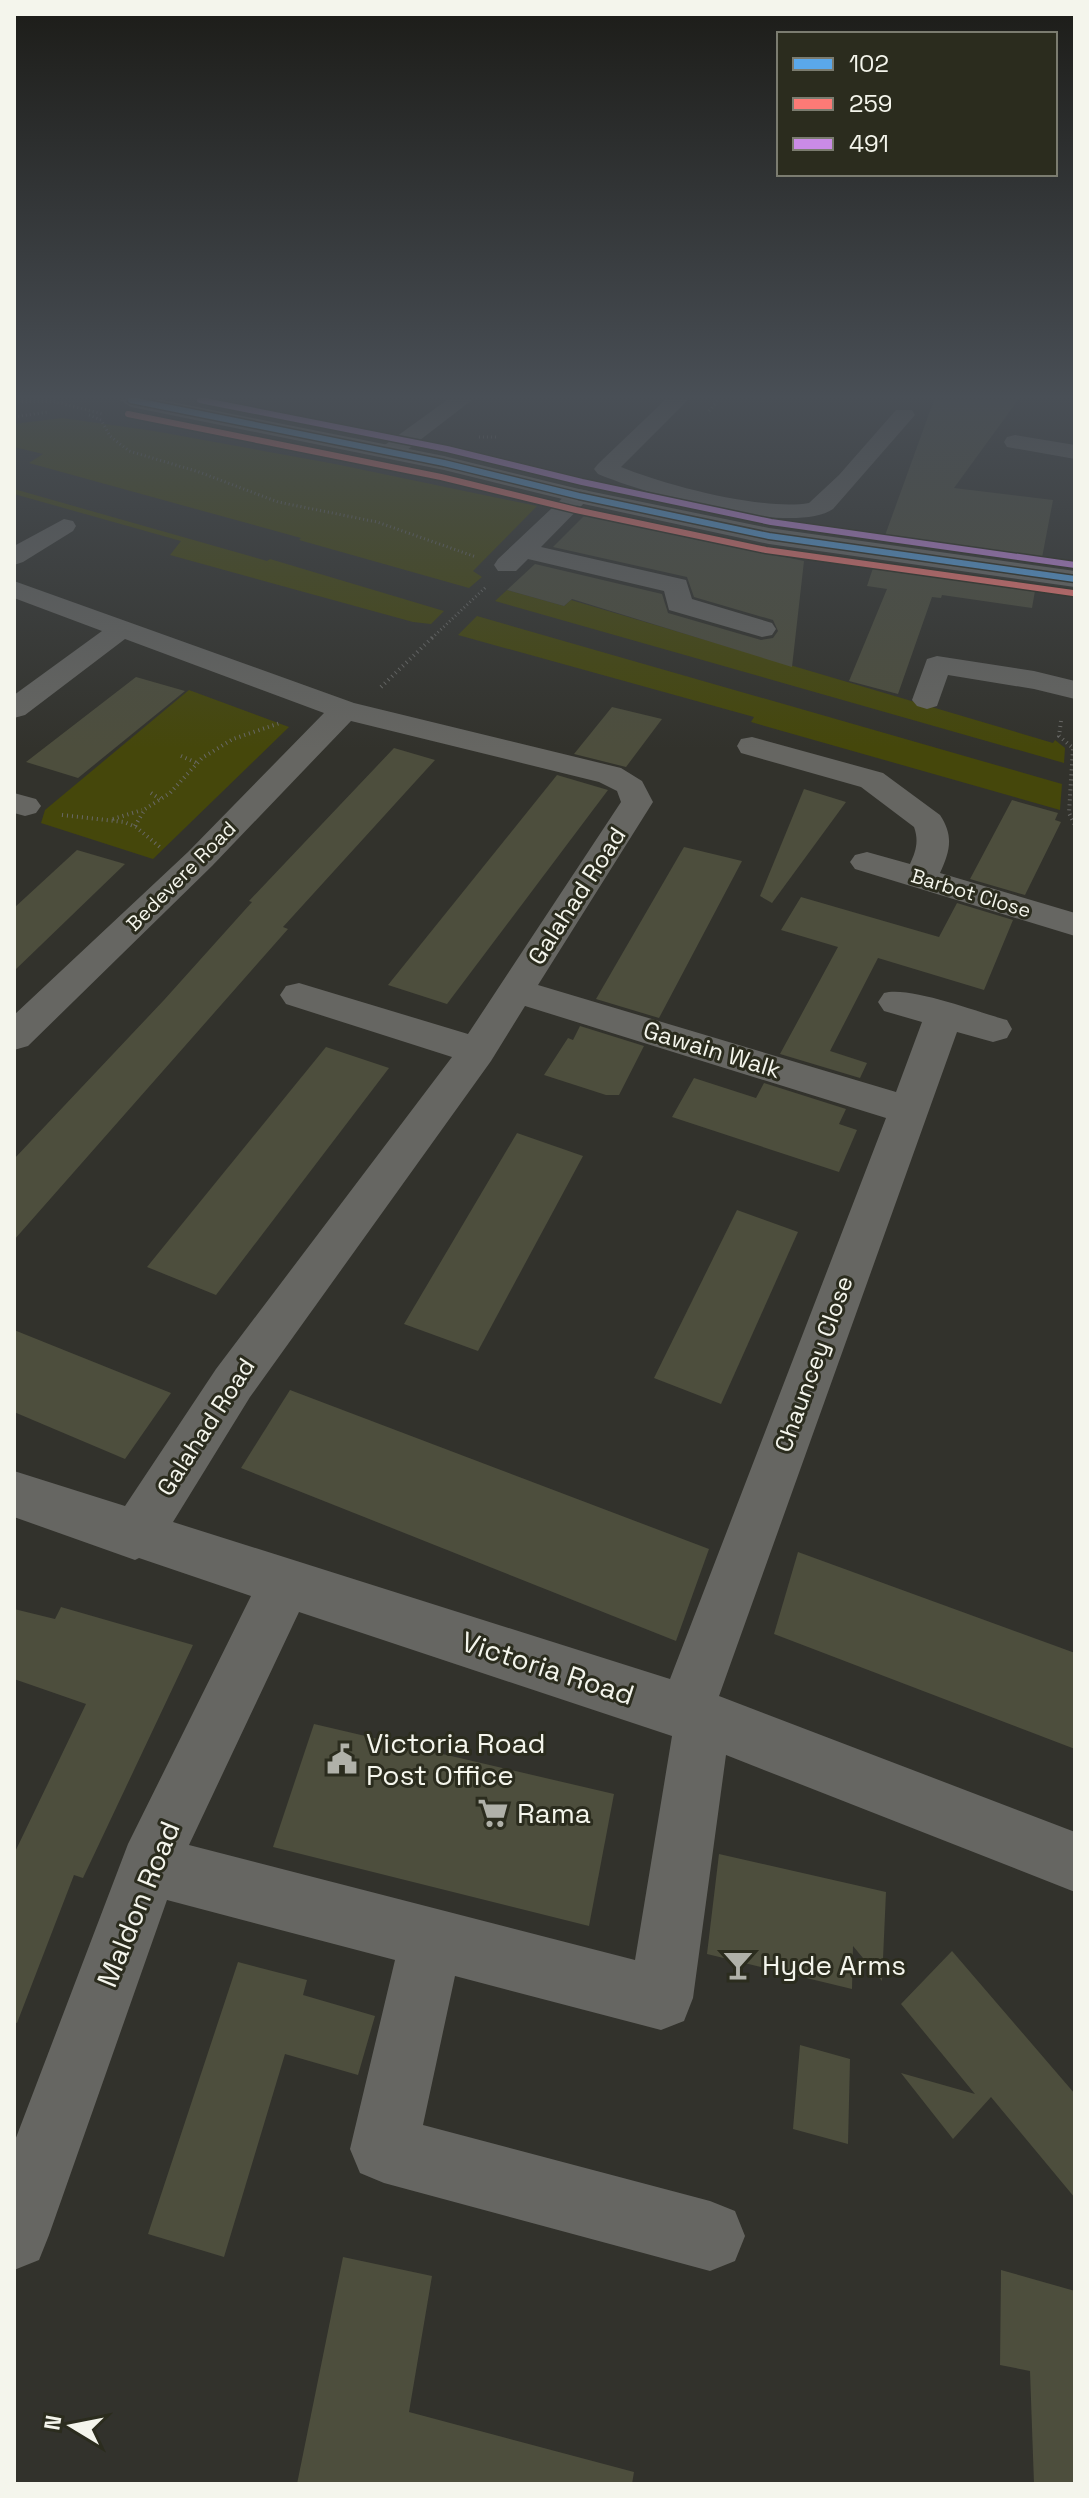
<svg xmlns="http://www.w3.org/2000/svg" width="1089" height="2498" viewBox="0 0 1089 2498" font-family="'Space Grotesk',sans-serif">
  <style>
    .green { fill: #45470b }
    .building { fill: #4d4e3d }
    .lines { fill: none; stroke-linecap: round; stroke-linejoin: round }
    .path-far1 { stroke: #696966; stroke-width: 3; stroke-dasharray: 1 3; stroke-linecap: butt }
    .path { stroke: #696966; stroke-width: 4; stroke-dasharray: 1 4; stroke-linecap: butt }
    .minor { fill: #666662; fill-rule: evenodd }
    .major { fill: #6e6e6a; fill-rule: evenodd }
    .bus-1-casing { stroke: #2b2c1e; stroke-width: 9 }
    .bus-2-casing { stroke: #2b2c1e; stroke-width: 9 }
    .bus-3-casing { stroke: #2b2c1e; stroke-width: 9 }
    .bus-1 { stroke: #5aa8eb; stroke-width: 6 }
    .bus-2 { stroke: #fc7a76; stroke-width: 6 }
    .bus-3 { stroke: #ca8be6; stroke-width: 6 }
    .labels { text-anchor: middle; stroke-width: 6; stroke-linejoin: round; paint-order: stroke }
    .far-street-label { font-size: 20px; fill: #f4f5ec; stroke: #2b2c1e }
    .street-label { font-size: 24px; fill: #f4f5ec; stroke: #2b2c1e }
    .near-street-label { font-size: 28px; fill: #f4f5ec; stroke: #2b2c1e }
    .near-poi-label { font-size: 28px; fill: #f4f5ec; stroke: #2b2c1e; text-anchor: start }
  </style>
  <rect width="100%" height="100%" fill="#32322c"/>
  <!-- green -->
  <g class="green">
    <polygon points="62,418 154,431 335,464 537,506 473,571 482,577 469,588 299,540 301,538 29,463 43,454 14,447 14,424"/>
    <polygon points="14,489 267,561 270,559 444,611 431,624 413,622 170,555 181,541 14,494"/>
    <polygon points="507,590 564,606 571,600 1053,743 1055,740 1065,748 1064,763 495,601"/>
    <polygon points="477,616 1062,784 1060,810 751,722 754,717 458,635"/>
    <polygon points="189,690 289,727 153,859 41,823 45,810"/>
  </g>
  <!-- building -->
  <g class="building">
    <polygon points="934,400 1018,400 954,488 1053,500 1041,563 883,541"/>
    <polygon points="585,515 804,561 792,667 572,599 564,606 507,590 535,564 662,594 668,613 761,640 773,638 778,631 773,620 694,597 687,577 553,547"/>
    <polygon points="875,562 1036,585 1032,608 942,595 941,598 932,597 898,694 849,681 887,589 867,586"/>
    <polygon points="136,677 185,691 78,778 26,762"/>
    <polygon points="612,707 662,719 626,767 574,754"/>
    <polygon points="394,748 435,760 283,927 288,929 14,1240 14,1159 164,1000 252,902 249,901"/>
    <polygon points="557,775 608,790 447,1004 388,985"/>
    <polygon points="804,789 846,802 772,903 760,896"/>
    <polygon points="1012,800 1058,813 1055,820 1061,822 1025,895 970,879"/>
    <polygon points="684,847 742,861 659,1018 596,999"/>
    <polygon points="77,850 125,864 14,971 14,908"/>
    <polygon points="801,897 939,937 957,903 1013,920 984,990 878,958 830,1051 867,1063 860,1078 780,1054 838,947 781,930"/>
    <polygon points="580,1026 644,1046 619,1095 606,1095 544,1075 568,1038 573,1040"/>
    <polygon points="326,1047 389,1068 216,1295 147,1267"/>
    <polygon points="694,1078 756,1098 764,1083 846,1109 839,1124 857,1130 839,1172 672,1117"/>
    <polygon points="517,1133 583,1156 478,1351 404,1324"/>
    <polygon points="737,1210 798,1232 721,1404 654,1378"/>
    <polygon points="14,1330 171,1393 125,1459 14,1412"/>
    <polygon points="290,1390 709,1549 676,1641 241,1468"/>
    <polygon points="798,1552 1075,1653 1075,1749 774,1634"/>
    <polygon points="61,1607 193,1645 83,1878 74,1875 17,2023 14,2022 14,1854 86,1704 14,1679 14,1609 55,1619"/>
    <polygon points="314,1724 614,1794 589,1926 273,1847"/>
    <polygon points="719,1854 886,1892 882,1981 853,1946 852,1989 707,1954"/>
    <polygon points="952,1951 1075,2094 1075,2198 991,2097 953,2139 901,2073 975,2094 901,2004"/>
    <polygon points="238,1962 307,1980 303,1995 375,2016 358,2075 285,2054 224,2257 148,2234"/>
    <polygon points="800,2045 850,2059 848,2144 793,2129"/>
    <polygon points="343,2257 432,2276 409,2412 634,2472 632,2484 297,2484"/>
    <polygon points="1001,2270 1075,2291 1075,2484 1034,2484 1030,2371 1000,2365"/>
  </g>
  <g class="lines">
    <!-- path-far1 -->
    <g class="path-far1">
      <polyline points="14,402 52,401 103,414"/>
      <polyline points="709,411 718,400"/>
      <polyline points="89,415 101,420 110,436 129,451 199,472 278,502 377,522 476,557"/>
      <polyline points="14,417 48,412"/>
      <polyline points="479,437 496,437"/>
      <polyline points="432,638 487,586"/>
    </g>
    <!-- path -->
    <g class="path">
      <polyline points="381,687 434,636"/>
      <polyline points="1061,721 1059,736 1073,748 1069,813 1075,825"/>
      <polyline points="181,756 197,763"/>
      <polyline points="151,793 160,799"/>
      <polyline points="62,815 124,822 136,827 161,848"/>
      <polyline points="113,819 142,810"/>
      <polyline points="135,826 145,809 170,793 202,758 233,739 280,723"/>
    </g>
    <!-- minor -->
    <g class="minor">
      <polygon points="447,400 472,400 398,457 382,457 378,452 382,447"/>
      <path d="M665 400H688L621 467C665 485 762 511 809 503L839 475 896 410H912L915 415 833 509C791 537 643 493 598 474L594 469 598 464Z"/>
      <polygon points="1015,435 1075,445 1075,459 1007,447 1004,442 1007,437"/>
      <polygon points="579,489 588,491 591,496 541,547 686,580 692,599 772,623 776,629 772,635 762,637 669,610 664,591 528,559 516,571 498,571 494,565 498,559 570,491"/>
      <polygon points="64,519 73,521 76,526 73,531 23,562 14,565 14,546"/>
      <path d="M14 581 354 703 621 768 642 781 653 802 538 985 896 1092 922 1022 884 1011 878 1002 884 993C910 986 977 1012 1007 1020L1012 1029 1007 1038 993 1042 957 1032 719 1696 1075 1832V1892L726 1755 693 1998 684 2021 661 2030 455 1976 423 2125 710 2201 735 2211 745 2236 735 2261 710 2271 384 2183 360 2173 350 2149 395 1960 167 1900 49 2235 39 2260 14 2270V2143L128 1844 251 1596 139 1558 135 1560 14 1517V1471L125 1506 216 1369 452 1057 286 1004 280 995 286 986 299 983 468 1034 621 802 617 791 599 782 351 721 212 866 28 1046 14 1050V1015L188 852 324 713 125 639 25 715 14 718V695L102 631 14 598ZM525 1006 886 1118 670 1679 173 1522 250 1397 491 1061ZM299 1612 672 1736 635 1960 189 1845Z"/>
      <polygon points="937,656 1034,671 1075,681 1075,699 1034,689 948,675 937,706 927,709 917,706 912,700 927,659"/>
      <path d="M752 737 883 773 940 815C954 836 950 851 940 873L1075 913V936L855 869 850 862 855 855 867 852 910 864C916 851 919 841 914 827L861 787 741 753 737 746 741 739Z"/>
      <polygon points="14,793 36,799 41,806 36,813 25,816 14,813"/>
    </g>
    <!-- major -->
    <polygon class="major" points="120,400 162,400 444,456 579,489 769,528 1075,571 1075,587 769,544 579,503 444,470 131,407"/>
    <!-- bus-1 casing -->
    <g class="bus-1-casing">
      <polyline id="bus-1" points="131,400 444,463 579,496 769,536 1075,579"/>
    </g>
    <!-- bus-2 casing -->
    <g class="bus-2-casing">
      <polyline id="bus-2" points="128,414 441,477 576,510 766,550 1073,593"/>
    </g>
    <!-- bus-3 casing -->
    <g class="bus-3-casing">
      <polyline id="bus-3" points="200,400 447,449 582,482 771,522 1075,565"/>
    </g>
    <!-- bus-1 -->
    <use href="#bus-1" class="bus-1"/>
    <!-- bus-2 -->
    <use href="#bus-2" class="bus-2"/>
    <!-- bus-3 -->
    <use href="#bus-3" class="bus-3"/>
  </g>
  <!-- sky -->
  <linearGradient id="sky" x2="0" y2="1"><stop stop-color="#1c1c18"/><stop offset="0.53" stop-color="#494f56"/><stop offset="1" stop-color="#494f56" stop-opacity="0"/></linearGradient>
  <rect width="1089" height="749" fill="url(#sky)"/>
  <!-- icons -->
  <defs>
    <g id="civic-bare" transform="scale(2.4)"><path d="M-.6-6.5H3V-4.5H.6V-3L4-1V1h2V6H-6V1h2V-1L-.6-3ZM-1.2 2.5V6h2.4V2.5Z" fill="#b0b1a9" stroke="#2b2c1e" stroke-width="2.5" paint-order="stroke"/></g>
    <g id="supermarket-bare" transform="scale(2.4)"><path d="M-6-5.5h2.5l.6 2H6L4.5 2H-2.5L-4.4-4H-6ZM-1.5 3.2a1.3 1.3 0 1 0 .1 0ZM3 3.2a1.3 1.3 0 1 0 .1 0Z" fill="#b0b1a9" stroke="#2b2c1e" stroke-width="2.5" paint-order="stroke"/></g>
    <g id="bar-bare" transform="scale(2.4)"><path d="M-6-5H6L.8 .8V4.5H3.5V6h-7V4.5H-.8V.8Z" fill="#b0b1a9" stroke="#2b2c1e" stroke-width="2.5" paint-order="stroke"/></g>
  </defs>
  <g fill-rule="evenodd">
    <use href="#civic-bare" x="342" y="1759"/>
    <use href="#supermarket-bare" x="493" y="1813"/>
    <use href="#bar-bare" x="738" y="1965"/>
  </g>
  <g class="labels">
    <!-- far-street labels -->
    <g class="far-street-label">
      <text transform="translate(181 876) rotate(-45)" y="7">Bedevere Road</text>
      <text transform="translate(971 893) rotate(17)" y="7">Barbot Close</text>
    </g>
    <!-- street labels -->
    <g class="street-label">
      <text transform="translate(577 896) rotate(-57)" y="8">Galahad Road</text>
      <text transform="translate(712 1050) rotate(17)" y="8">Gawain Walk</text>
      <text transform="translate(814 1364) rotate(-70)" y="8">Chauncey Close</text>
      <text transform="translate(206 1427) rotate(-57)" y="8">Galahad Road</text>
    </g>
    <!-- near-street labels -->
    <g class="near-street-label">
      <text transform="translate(548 1668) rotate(18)" y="10">Victoria Road</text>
      <text transform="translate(138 1904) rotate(-68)" y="10">Maldon Road</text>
    </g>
    <!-- near-poi labels -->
    <g class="near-poi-label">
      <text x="366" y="1753">Victoria Road<tspan x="366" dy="32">Post Office</tspan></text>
      <text x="517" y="1823">Rama</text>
      <text x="762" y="1975">Hyde Arms</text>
    </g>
  </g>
  <!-- border -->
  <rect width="1089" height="2498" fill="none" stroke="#f4f5ec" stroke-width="32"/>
  <!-- legend -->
  <rect x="777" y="32" width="280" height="144" fill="#2b2c1e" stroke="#7b7c70" stroke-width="2"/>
  <rect x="793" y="58" width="40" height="12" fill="#5aa8eb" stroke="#7b7c70" stroke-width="2"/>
  <text x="849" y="72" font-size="24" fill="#f4f5ec">102</text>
  <rect x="793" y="98" width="40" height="12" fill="#fc7a76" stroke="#7b7c70" stroke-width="2"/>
  <text x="849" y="112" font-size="24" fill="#f4f5ec">259</text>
  <rect x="793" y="138" width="40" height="12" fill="#ca8be6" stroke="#7b7c70" stroke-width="2"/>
  <text x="849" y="152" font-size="24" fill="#f4f5ec">491</text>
  <!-- north arrow -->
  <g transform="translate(72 2426) rotate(280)" stroke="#2b2c1e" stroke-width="6" paint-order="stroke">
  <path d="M0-6L14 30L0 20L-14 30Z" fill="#f4f5ec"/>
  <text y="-12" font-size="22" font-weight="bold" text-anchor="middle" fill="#f4f5ec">N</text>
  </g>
</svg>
